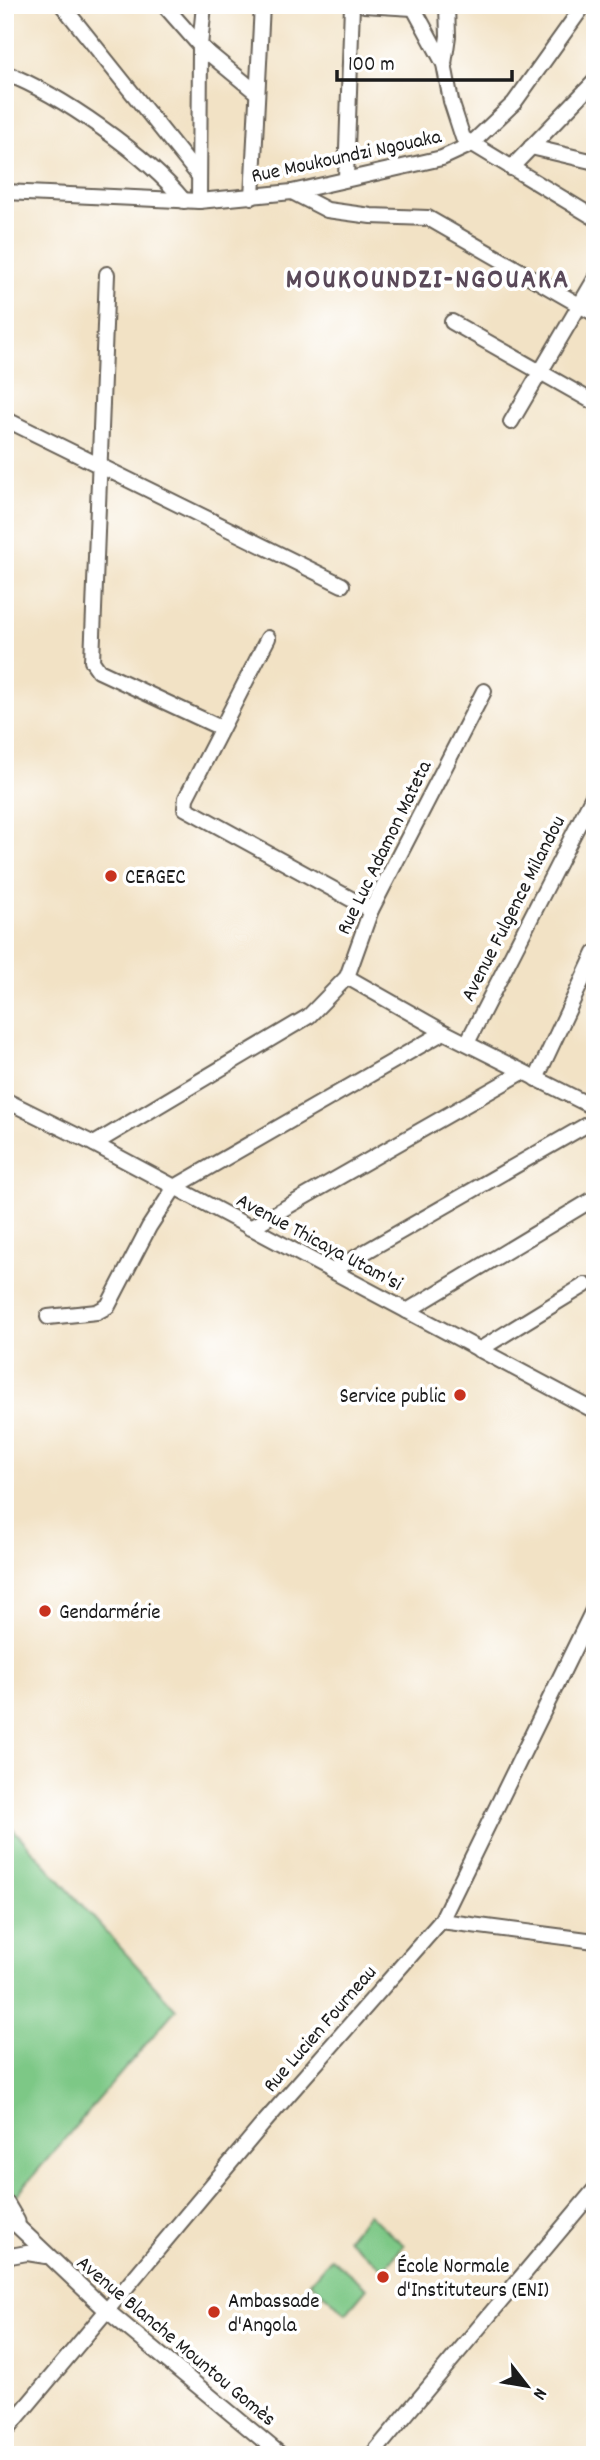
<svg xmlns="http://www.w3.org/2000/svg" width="600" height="2460" viewBox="0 0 600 2460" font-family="Dekko,sans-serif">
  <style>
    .green { fill: #7dc886; stroke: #4c7251; stroke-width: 2 }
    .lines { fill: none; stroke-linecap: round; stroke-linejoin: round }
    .minor-casing { stroke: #676157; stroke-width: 18 }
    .major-casing { stroke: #676157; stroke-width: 23 }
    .minor { stroke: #fff; stroke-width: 14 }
    .major { stroke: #fff; stroke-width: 19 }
    .poi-dot { fill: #c8321e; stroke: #fff; stroke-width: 2.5 }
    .labels { text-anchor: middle; stroke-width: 7; stroke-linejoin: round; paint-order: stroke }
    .street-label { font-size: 21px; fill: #1c1c1c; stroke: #fff }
    .poi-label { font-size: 21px; fill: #1c1c1c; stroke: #fff; text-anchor: start }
    .district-label { font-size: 28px; font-weight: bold; letter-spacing: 2px; fill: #5a4959; stroke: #fff }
  </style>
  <rect width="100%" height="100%" fill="#fff"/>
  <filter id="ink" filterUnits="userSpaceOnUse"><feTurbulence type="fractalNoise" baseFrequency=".0143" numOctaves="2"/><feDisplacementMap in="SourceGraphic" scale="14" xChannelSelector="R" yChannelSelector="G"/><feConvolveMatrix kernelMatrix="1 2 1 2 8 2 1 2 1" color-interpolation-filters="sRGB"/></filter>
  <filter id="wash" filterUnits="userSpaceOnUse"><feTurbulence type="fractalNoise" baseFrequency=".00686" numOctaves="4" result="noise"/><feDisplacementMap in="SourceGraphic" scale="28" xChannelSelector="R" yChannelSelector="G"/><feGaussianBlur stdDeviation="1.57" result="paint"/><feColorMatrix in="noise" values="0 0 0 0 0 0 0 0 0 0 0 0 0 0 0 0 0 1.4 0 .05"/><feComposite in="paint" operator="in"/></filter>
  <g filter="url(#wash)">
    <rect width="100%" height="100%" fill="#f2e2c5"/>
    <!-- green -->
    <g class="green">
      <polygon points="5,1820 176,2009 15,2197 5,2177"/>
      <polygon points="368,2214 404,2245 384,2269 347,2239"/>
      <polygon points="331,2258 367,2288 346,2313 310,2282"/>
    </g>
  </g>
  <g filter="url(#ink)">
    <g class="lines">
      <!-- minor casing -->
      <g class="minor-casing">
        <g id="minor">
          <polyline points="62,5 198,175"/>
          <polyline points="164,5 200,46 257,93"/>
          <polyline points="364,5 413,8"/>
          <polyline points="412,5 444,64 451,101 463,138 595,218"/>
          <polyline points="444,64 448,36 447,5"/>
          <path d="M5 73C60 94 147 155 184 201"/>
          <polyline points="531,147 595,162"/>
          <polyline points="511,168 595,81"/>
          <polyline points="346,178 352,5"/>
          <polyline points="5,192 199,201 292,192 442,158 470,145 514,103 584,5"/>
          <polyline points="292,192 327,210 371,216 428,218 595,314"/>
          <polyline points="252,197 262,5"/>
          <polyline points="199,201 200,46 204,5"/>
          <polyline points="107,274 92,661 99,671 221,728"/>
          <polyline points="452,322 595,403"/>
          <polyline points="5,419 342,585"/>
          <polyline points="511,422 595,279"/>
          <polyline points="268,638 186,798 185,808 371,910"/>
          <polyline points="347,977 444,1032 595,1108"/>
          <polyline points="467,1043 595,792"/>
          <polyline points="536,1079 595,953"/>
          <polyline points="5,1100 94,1144 595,1411"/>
          <polyline points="94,1144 309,1016 347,977 371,910 484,691"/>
          <polyline points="250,1228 523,1072"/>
          <polyline points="332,1271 595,1120"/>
          <polyline points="407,1311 595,1198"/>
          <polyline points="48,1317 97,1312 108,1306 149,1227 175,1187 444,1032"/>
          <polyline points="479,1350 585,1285"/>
          <polyline points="441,1921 595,1941"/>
          <polyline points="8,2217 105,2309 281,2455"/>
          <polyline points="5,2257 27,2253 46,2256"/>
          <polyline points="5,2432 262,2125 441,1921 595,1606"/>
          <polyline points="372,2455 595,2189"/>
        </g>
      </g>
      <!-- major casing -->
      <g class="major-casing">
        <polyline id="major" points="5,2205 15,2222"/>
      </g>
      <!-- minor -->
      <use href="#minor" class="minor"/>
      <!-- major -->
      <use href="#major" class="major"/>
    </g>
  </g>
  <!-- markers -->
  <g class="poi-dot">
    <circle cx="111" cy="876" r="7"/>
    <circle cx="460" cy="1395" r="7"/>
    <circle cx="45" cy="1611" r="7"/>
    <circle cx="383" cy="2277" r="7"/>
    <circle cx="214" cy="2312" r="7"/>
  </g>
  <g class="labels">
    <!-- street labels -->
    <g class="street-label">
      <text transform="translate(346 155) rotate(-12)" y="7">Rue Moukoundzi Ngouaka</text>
      <text transform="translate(383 847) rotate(-64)" y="7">Rue Luc Adamon Mateta</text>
      <text transform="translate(512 908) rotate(-63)" y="7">Avenue Fulgence Milandou</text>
      <text transform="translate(320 1241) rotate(28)" y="7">Avenue Thicaya Utam'si</text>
      <text transform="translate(319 2028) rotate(-49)" y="7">Rue Lucien Fourneau</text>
      <text transform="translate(177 2340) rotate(40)" y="7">Avenue Blanche Mountou Gomès</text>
    </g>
    <!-- poi labels -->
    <g class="poi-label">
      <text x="125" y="883">CERGEC</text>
      <text x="446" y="1402" text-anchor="end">Service public</text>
      <text x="59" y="1618">Gendarmérie</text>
      <text x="397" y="2272">École Normale<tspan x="397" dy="24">d'Instituteurs (ENI)</tspan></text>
      <text x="228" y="2307">Ambassade<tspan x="228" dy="24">d'Angola</tspan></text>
    </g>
    <!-- district labels -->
    <g class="district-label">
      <text x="428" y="287">MOUKOUNDZI-NGOUAKA</text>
    </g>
  </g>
  <!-- margin -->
  <rect width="600" height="2460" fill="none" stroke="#fff" stroke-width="28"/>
  <!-- north arrow -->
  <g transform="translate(527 2386) rotate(121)" stroke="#ffffff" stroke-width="5" paint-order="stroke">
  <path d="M0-5L12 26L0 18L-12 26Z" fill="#1c1c1c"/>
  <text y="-10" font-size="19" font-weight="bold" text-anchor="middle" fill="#1c1c1c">N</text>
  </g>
  <!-- scale -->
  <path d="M337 70v10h175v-10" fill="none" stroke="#1c1c1c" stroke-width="3.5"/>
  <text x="348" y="70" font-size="21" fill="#1c1c1c" stroke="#ffffff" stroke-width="5" paint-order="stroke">100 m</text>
</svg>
